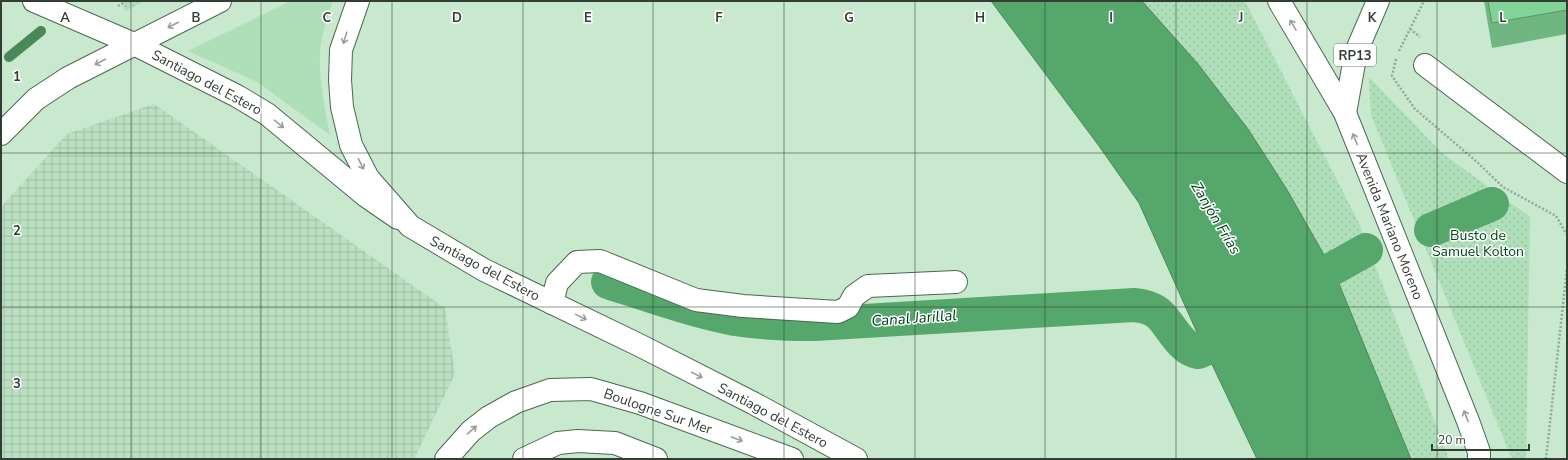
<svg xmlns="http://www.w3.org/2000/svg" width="1568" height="460" viewBox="0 0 1568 460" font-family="'Nunito Sans',sans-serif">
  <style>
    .industrial { fill: url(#industrial-grid) }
    .grass { fill: #afdfb9 }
    .park { fill: url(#park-dots) }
    .water { fill: #55a76b; stroke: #4a885a }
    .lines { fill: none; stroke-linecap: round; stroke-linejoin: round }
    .stream { stroke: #4a885a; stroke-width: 10 }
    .canal { stroke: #55a76b; stroke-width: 34 }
    .minor-casing { stroke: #4b6751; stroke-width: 24 }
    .major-casing { stroke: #4b6751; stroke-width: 24 }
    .highway-casing { stroke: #4b6751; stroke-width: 24 }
    .path { stroke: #90a995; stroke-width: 2.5; stroke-dasharray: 2 2; stroke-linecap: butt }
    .minor { stroke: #fff; stroke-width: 22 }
    .major { stroke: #fff; stroke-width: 22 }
    .highway { stroke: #fff; stroke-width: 22 }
    .wall { fill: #70b681 }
    .building { fill: #82d496; stroke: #5b9469 }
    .oneway { stroke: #989e9a }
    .grid { fill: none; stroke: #323e34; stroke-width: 1; stroke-opacity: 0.55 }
    .labels { text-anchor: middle; stroke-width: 3; stroke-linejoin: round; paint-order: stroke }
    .shield { fill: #fff; stroke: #707871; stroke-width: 1 }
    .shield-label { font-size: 13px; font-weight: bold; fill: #323e34 }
    .street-label { font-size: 14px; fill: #323e34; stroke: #fff }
    .park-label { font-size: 14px; fill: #01421c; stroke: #fff }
    .water-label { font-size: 15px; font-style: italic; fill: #004019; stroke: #fff }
    .grid-label { font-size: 13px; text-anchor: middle; font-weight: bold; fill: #323e34; stroke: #fff; stroke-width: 3; stroke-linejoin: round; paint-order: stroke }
  </style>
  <defs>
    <pattern id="industrial-grid" width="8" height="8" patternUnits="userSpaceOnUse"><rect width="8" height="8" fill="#bae0c1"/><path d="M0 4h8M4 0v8" fill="none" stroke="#a0c1a6"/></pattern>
    <pattern id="park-dots" width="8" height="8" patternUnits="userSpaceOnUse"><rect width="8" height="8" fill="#afdfb9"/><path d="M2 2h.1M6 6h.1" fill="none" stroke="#97c0a0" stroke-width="1.8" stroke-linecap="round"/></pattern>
  </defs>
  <rect width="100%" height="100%" fill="#c9e9cf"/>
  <!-- industrial -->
  <polygon class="industrial" points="154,104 445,308 455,374 414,459 1,459 1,207 67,134"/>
  <!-- grass -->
  <path class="grass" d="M290 1H333C327 19 321 36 320 55 319 80 325 109 330 135L257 82 188 51Z"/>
  <!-- park -->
  <g class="park">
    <polygon points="122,1 145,1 125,11"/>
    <polygon points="1142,1 1245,1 1359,223 1449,459 1411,459 1335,274 1286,188 1248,129 1198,64"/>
    <polygon points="1369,77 1442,153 1530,217 1526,459 1512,459 1371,115"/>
  </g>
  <!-- water -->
  <polygon class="water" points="991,1 1142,1 1198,64 1248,129 1286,188 1335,274 1411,459 1257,459 1199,337 1139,203 1099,146"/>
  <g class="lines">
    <!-- stream -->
    <polyline class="stream" points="9,57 41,31"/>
    <!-- canal -->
    <g class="canal">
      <polyline points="1431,230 1492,204"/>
      <polyline points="1332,269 1366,250"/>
      <path d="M608 282C648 295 693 311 735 319 761 323 787 324 814 324L1134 305C1144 306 1153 308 1160 315 1172 327 1181 349 1198 352L1205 349"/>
    </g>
    <!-- minor casing -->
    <g class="minor-casing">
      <g id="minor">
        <polyline points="34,1 134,44 237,96 267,114 366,196 398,218"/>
        <polyline points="1425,65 1567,172"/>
        <polyline points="552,303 557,283 577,262 600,261 696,300 743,306 838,312 848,307 854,296 868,286 956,282"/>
        <polyline points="524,459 558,443 578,441 615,443 656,459"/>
      </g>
    </g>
    <!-- major casing -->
    <g class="major-casing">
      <polyline id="major" points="1345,113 1356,52 1378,1"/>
    </g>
    <!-- highway casing -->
    <g class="highway-casing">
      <g id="highway">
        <polyline points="358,1 341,50 340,80 342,107 351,145 368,178 410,226 484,270 639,345 753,403 856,459"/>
        <polyline points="1279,1 1345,113 1468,421 1479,452 1479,459"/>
        <polyline points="1,134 36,99 68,78 220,1"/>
        <polyline points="446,459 471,431 489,417 516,402 550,390 591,389 640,403 792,459"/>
      </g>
    </g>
    <!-- path -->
    <g class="path">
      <polyline points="118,6 126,1"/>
      <polyline points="1410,29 1420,37"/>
      <polyline points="1399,51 1424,1"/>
      <polyline points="1396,59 1392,76 1415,109 1477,162 1503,187 1556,216 1567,235"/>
      <polyline points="1546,459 1567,268"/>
    </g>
    <!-- minor -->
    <use href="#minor" class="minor"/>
    <!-- major -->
    <use href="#major" class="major"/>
    <!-- highway -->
    <use href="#highway" class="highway"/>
  </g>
  <!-- wall -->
  <polygon class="wall" points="1484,1 1567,1 1567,34 1492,48"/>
  <!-- building -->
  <polygon class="building" points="1488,1 1567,1 1567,10 1492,23"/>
  <!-- one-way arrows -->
  <defs><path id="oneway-shaft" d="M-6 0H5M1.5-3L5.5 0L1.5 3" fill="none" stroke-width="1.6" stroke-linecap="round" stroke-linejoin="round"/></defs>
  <g class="oneway">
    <use href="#oneway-shaft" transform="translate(173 25) rotate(153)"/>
    <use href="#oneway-shaft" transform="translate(1293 25) rotate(-120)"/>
    <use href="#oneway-shaft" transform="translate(345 38) rotate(107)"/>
    <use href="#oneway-shaft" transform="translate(100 62) rotate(153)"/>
    <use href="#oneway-shaft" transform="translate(279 124) rotate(39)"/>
    <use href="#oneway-shaft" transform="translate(1355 139) rotate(-112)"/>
    <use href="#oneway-shaft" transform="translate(361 164) rotate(63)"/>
    <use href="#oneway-shaft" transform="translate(581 317) rotate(26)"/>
    <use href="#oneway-shaft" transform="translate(697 375) rotate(27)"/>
    <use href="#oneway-shaft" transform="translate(1466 416) rotate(-112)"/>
    <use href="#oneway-shaft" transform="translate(472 430) rotate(-41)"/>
    <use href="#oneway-shaft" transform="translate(737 439) rotate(20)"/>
  </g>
  <!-- grid -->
  <path class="grid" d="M131 1V459M261 1V459M392 1V459M523 1V459M653 1V459M784 1V459M915 1V459M1045 1V459M1176 1V459M1307 1V459M1437 1V459M1 153H1567M1 307H1567"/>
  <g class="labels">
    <!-- shield labels -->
    <rect class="shield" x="1334" y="44" width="42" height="22" rx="3"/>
    <g class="shield-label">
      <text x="1355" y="60">RP13</text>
    </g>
    <!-- street labels -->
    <g class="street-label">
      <text transform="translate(207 82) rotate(28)" y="5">Santiago del Estero</text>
      <text transform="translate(1390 226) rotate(68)" y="5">Avenida Mariano Moreno</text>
      <text transform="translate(485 268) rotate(28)" y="5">Santiago del Estero</text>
      <text transform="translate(658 411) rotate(19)" y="5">Boulogne Sur Mer</text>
      <text transform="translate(773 415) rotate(28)" y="5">Santiago del Estero</text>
    </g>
    <!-- park labels -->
    <g class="park-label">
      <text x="1478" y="240">Busto de<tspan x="1478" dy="16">Samuel Kolton</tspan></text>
    </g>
    <!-- water labels -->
    <g class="water-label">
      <text transform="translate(1216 218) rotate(59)" y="5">Zanjón Frías</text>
      <text transform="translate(914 318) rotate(-4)" y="5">Canal Jarillal</text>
    </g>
  </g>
  <g class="grid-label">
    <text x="65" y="22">A</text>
    <text x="196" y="22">B</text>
    <text x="327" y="22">C</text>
    <text x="457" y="22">D</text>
    <text x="588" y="22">E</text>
    <text x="719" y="22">F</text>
    <text x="849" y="22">G</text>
    <text x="980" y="22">H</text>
    <text x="1111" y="22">I</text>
    <text x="1241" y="22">J</text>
    <text x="1372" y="22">K</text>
    <text x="1503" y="22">L</text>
    <text x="17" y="81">1</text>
    <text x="17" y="235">2</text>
    <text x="17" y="388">3</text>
  </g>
  <!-- border -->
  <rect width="1568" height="460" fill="none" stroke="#323e34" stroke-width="4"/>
  <!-- scale -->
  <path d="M1432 444v6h97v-6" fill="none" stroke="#323e34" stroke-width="2"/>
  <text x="1438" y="444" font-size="12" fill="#323e34" stroke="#ffffff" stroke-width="3" paint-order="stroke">20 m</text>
</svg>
